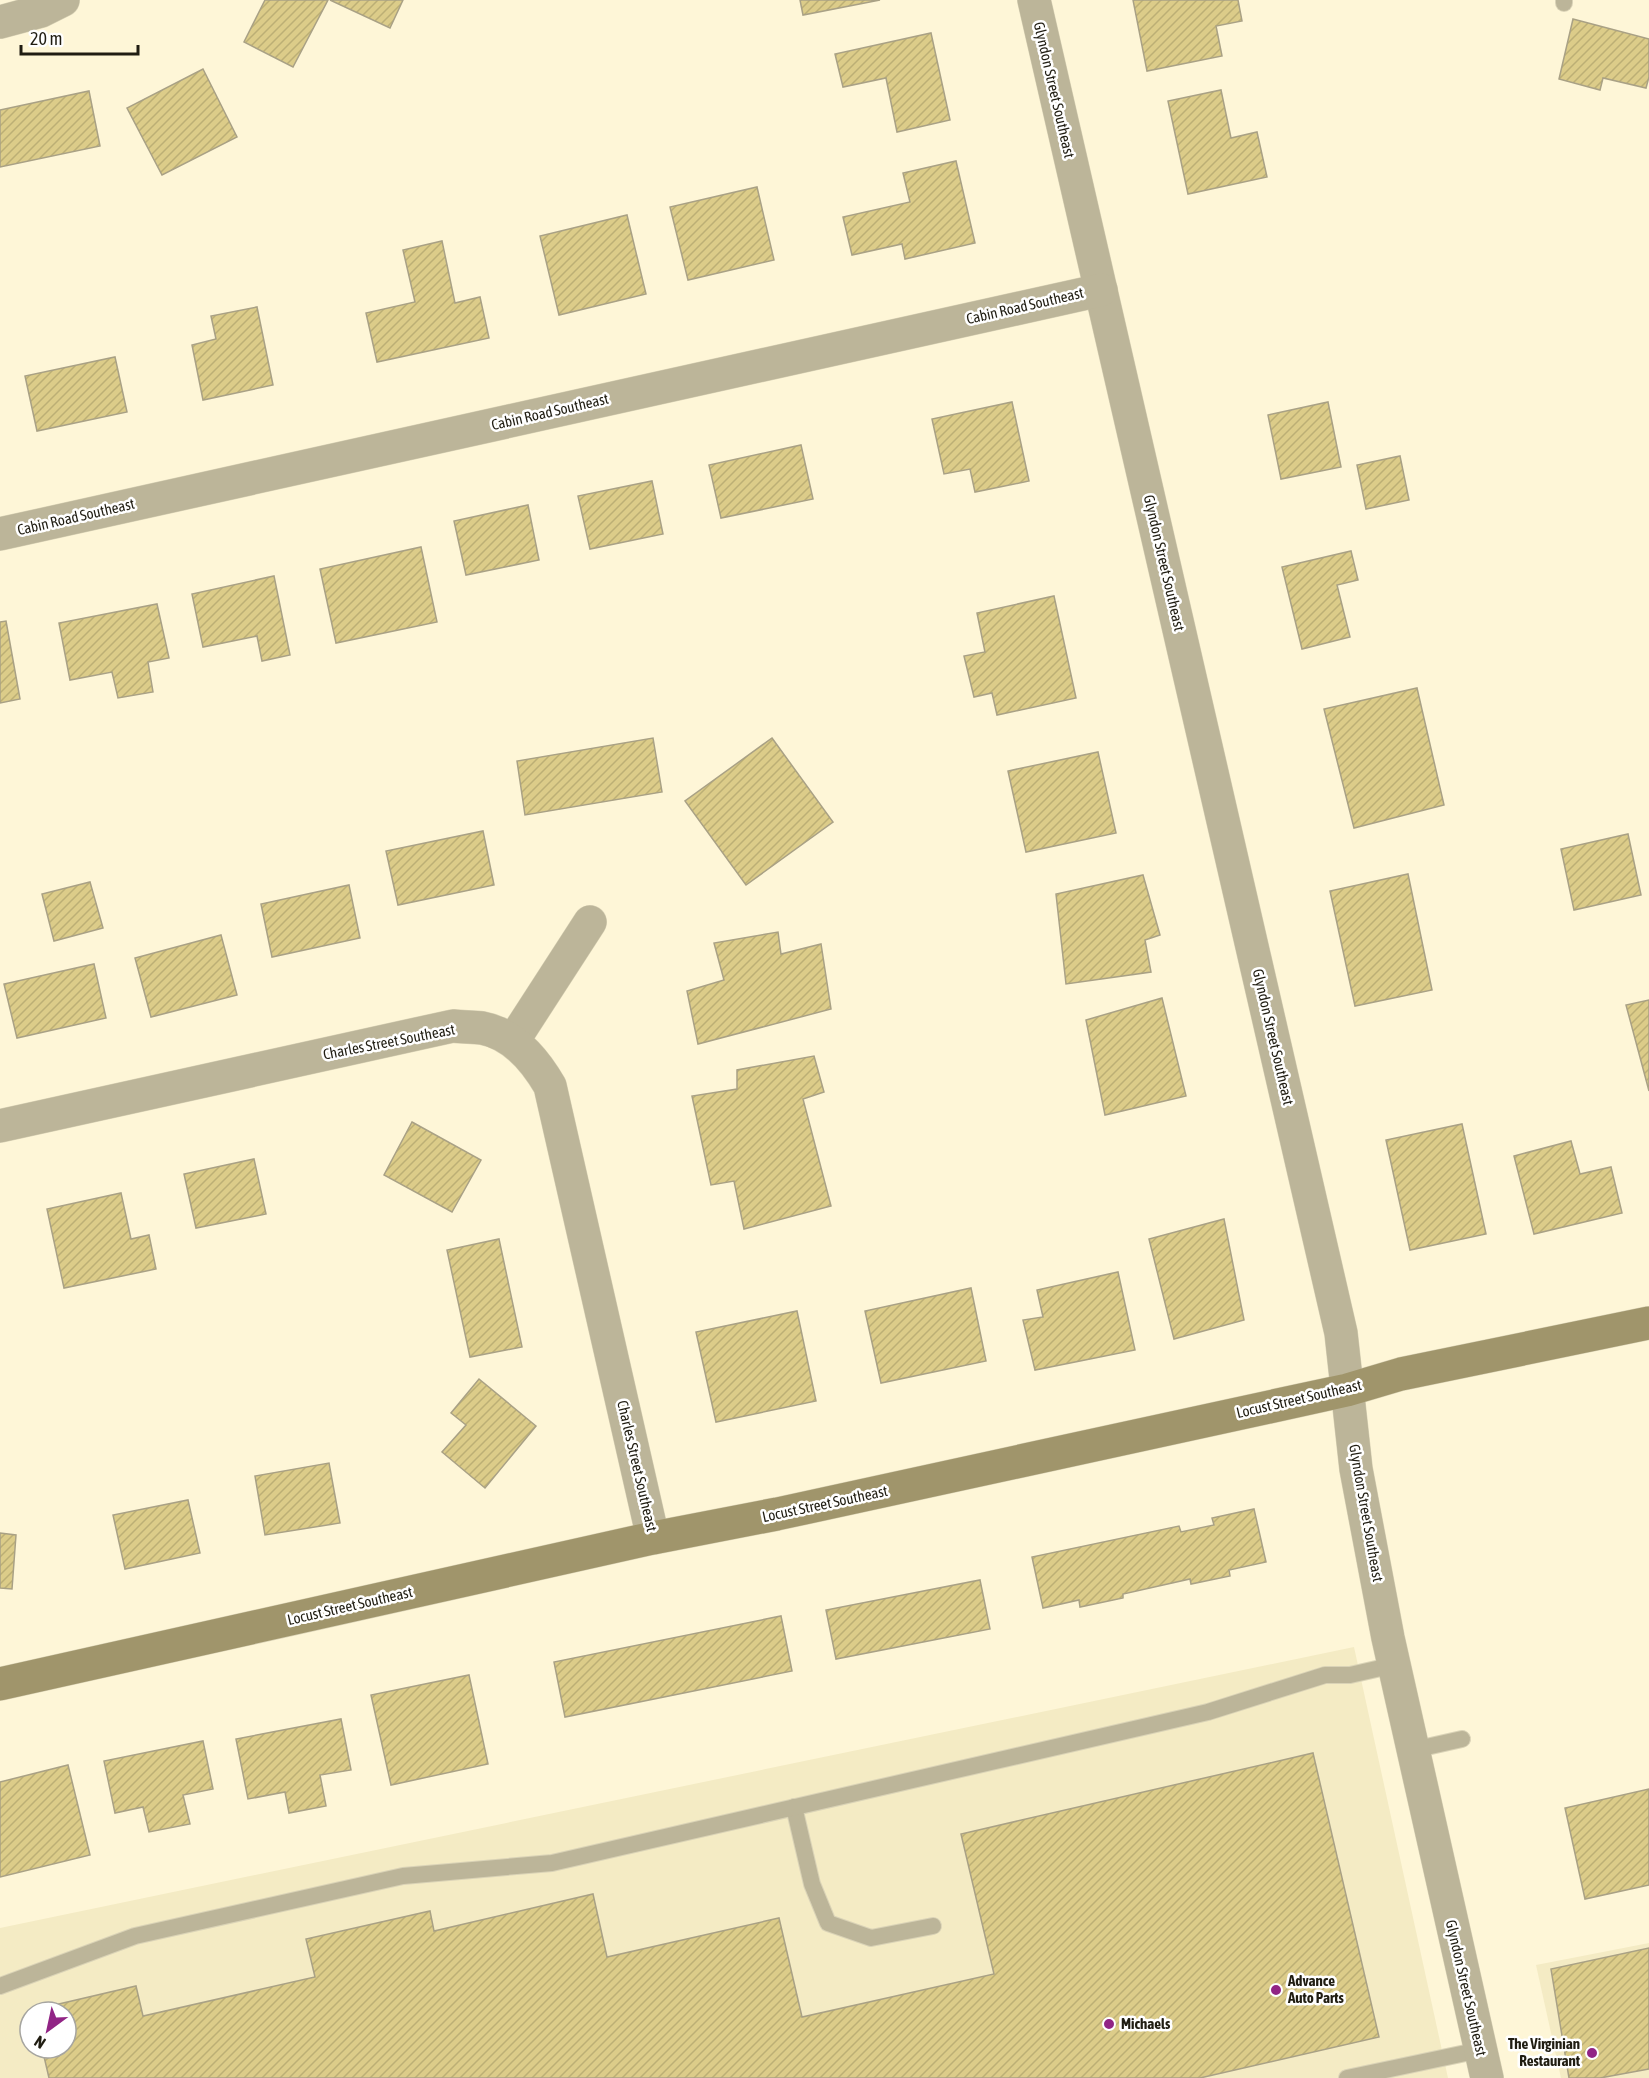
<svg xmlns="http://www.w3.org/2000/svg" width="1649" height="2078" viewBox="0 0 1649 2078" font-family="'Asap Condensed',sans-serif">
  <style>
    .built { fill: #f4ebc4; fill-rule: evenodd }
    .building { fill: url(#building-hatch); stroke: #a9a185; stroke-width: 1.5 }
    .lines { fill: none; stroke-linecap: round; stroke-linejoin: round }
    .lane-casing { stroke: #dad3b7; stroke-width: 18 }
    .street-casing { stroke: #dad3b7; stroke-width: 34 }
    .secondary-casing { stroke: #dad3b7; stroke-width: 34 }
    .lane { stroke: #bcb599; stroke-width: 16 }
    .street { stroke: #bcb599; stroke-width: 33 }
    .secondary { stroke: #a0956b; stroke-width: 33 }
    .poi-dot { fill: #912485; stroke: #fff; stroke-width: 2 }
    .labels { text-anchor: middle; stroke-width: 5; stroke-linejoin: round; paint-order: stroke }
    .street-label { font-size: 15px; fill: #201d12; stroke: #fff }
    .poi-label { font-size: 15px; font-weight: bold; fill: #201d12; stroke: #fff; text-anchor: start }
  </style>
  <defs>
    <pattern id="building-hatch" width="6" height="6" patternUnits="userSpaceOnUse" patternTransform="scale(1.5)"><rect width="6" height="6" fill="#dccc89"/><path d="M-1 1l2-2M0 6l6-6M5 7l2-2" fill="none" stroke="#bcaf75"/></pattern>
  </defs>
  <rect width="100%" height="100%" fill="#fef6d7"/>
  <!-- built -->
  <g class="built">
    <path d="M1354 1647 1448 2078H0V1928ZM30 2012H66V2048H30Z"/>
    <polygon points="1649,1943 1649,2078 1561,2078 1536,1965"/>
  </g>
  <!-- building -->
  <g class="building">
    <polygon points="265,0 328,0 293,67 244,42"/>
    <polygon points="330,0 403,0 390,28"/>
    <polygon points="800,0 880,0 803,15"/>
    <polygon points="1133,0 1238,0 1242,21 1216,26 1222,56 1147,71"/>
    <polygon points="1573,19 1649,39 1649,77 1646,88 1603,78 1600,90 1559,79"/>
    <polygon points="931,33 950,120 897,132 886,78 843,87 835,54"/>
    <polygon points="203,69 237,137 162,175 127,108"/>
    <polygon points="1221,90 1231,138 1257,132 1267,177 1188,194 1168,101"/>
    <polygon points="89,91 100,146 0,167 0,110"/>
    <polygon points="956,161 975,243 905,259 902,244 852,255 843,217 910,202 903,173"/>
    <polygon points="757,187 774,260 688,280 670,207"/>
    <polygon points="627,215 646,294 559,315 540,236"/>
    <polygon points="442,241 455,303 480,297 489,338 377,362 366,313 415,302 403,250"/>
    <polygon points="257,307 273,385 203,400 192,345 216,339 211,316"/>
    <polygon points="115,357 127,412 37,431 25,376"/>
    <polygon points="1012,402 1029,481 975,492 970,469 944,474 932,419"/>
    <polygon points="1328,402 1341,467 1281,479 1268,415"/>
    <polygon points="801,445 813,499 721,518 709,465"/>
    <polygon points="1400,456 1409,500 1366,509 1357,465"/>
    <polygon points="652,481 663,534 590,549 578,496"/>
    <polygon points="528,505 539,560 466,575 454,521"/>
    <polygon points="421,547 437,622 336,643 320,569"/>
    <polygon points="1351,551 1358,580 1337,585 1350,637 1302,649 1282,567"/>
    <polygon points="274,576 290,655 262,661 257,636 203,647 192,594"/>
    <polygon points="1054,596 1076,698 997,715 992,693 974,697 964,656 985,652 977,613"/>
    <polygon points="157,604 169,658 148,662 153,692 118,698 112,672 70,680 59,623"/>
    <polygon points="6,621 20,699 0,703 0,622"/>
    <polygon points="1417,688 1444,805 1354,828 1324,709"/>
    <polygon points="653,738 662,792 525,815 517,761"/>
    <polygon points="772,738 833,822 746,885 685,801"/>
    <polygon points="1098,752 1116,833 1026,852 1008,771"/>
    <polygon points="483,831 494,885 398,905 386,851"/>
    <polygon points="1628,834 1641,895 1574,910 1561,849"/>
    <polygon points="1408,874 1432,990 1355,1006 1330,891"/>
    <polygon points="1143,875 1160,935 1145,940 1151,972 1066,984 1056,894"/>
    <polygon points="90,882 103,928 54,941 42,894"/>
    <polygon points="349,885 360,938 272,957 261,904"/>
    <polygon points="778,932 781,954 821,944 831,1009 698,1044 687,991 724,980 714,943"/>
    <polygon points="221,935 237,995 151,1017 135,958"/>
    <polygon points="94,964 106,1018 17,1038 4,984"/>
    <polygon points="1162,998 1186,1096 1105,1115 1086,1020"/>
    <polygon points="1649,1000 1649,1091 1626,1005"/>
    <polygon points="814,1056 824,1092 803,1099 831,1206 744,1229 734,1181 711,1185 692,1096 737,1089 737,1070"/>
    <polygon points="412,1122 481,1160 452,1212 384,1175"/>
    <polygon points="1462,1124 1486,1234 1410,1250 1386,1140"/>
    <polygon points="1571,1141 1580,1174 1611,1167 1622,1213 1534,1234 1514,1156"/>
    <polygon points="254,1159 266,1214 196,1228 184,1174"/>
    <polygon points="121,1193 131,1239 149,1235 156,1269 64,1288 47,1209"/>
    <polygon points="1224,1219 1244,1320 1174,1339 1149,1239"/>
    <polygon points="499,1239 522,1347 470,1357 447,1250"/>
    <polygon points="1118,1272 1135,1350 1035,1370 1023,1320 1043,1317 1037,1290"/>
    <polygon points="971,1288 986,1361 881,1383 865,1311"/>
    <polygon points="797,1311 816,1401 716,1422 696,1332"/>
    <polygon points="479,1379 536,1426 485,1488 442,1452 466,1425 451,1413"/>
    <polygon points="329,1463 340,1523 265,1535 255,1476"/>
    <polygon points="188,1500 200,1553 125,1569 113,1515"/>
    <polygon points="1254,1509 1266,1562 1229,1570 1230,1576 1191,1584 1190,1579 1123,1594 1123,1598 1080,1607 1079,1600 1043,1608 1032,1557 1179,1526 1181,1532 1214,1525 1212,1518"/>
    <polygon points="0,1533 16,1535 12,1589 0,1588"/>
    <polygon points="980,1580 990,1629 836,1659 826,1610"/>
    <polygon points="781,1616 792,1671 565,1717 554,1662"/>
    <polygon points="469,1675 488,1764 391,1785 371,1695"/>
    <polygon points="341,1719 351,1770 320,1775 326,1806 289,1813 285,1792 248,1799 236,1739"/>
    <polygon points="203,1741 213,1789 183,1795 190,1824 149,1832 143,1807 115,1813 104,1761"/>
    <polygon points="1313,1753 1379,2037 1200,2078 49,2078 42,2048 66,2048 66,2012 34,2012 33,2010 136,1986 143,2016 315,1977 306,1939 430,1911 434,1931 593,1894 607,1957 779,1918 802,2017 994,1974 961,1834"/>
    <polygon points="68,1765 90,1855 0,1877 0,1782"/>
    <polygon points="1649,1789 1649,1885 1585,1899 1565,1808"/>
    <polygon points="1649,1948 1649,2069 1600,2078 1569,2078 1551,1969"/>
  </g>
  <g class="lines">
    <!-- lane casing -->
    <g class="lane-casing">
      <g id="lane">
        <polyline points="1564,3 1564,0"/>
        <polyline points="1413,1750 1462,1739"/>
        <polyline points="794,1807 812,1884 828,1923 871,1938 933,1926"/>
        <polyline points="0,1986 135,1936 403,1876 552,1863 1208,1712 1325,1675 1350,1675 1394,1665"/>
        <polyline points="1347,2078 1480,2050"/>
      </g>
    </g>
    <!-- street casing -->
    <g class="street-casing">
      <g id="street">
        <polyline points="1034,0 1341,1333 1356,1469 1388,1638 1487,2078"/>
        <polyline points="0,22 41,11 63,0"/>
        <polyline points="0,534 1101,290"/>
        <polyline points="513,1041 590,922"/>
        <path d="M0 1126 453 1026C463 1027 473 1027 482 1028 514 1034 535 1060 550 1086L653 1538"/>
      </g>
    </g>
    <!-- secondary casing -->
    <g class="secondary-casing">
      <polyline id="secondary" points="0,1684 653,1538 777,1514 1347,1390 1401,1374 1649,1323"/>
    </g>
    <!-- lane -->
    <use href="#lane" class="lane"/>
    <!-- street -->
    <use href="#street" class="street"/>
    <!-- secondary -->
    <use href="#secondary" class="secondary"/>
  </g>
  <!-- markers -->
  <g class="poi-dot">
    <circle cx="1276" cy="1990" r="6"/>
    <circle cx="1109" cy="2024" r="6"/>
    <circle cx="1592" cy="2053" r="6"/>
  </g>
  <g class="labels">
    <!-- street labels -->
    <g class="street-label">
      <text transform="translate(1054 90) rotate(77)" y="5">Glyndon Street Southeast</text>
      <text transform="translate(1025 306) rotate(-13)" y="5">Cabin Road Southeast</text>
      <text transform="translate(550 412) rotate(-13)" y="5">Cabin Road Southeast</text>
      <text transform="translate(76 517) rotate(-13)" y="5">Cabin Road Southeast</text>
      <text transform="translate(1164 563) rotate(77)" y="5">Glyndon Street Southeast</text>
      <text transform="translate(1273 1037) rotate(77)" y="5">Glyndon Street Southeast</text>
      <text transform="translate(389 1042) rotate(-11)" y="5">Charles Street Southeast</text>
      <text transform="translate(1299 1399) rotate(-13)" y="5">Locust Street Southeast</text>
      <text transform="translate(637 1466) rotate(77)" y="5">Charles Street Southeast</text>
      <text transform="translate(825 1504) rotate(-12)" y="5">Locust Street Southeast</text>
      <text transform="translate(1366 1513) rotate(80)" y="5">Glyndon Street Southeast</text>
      <text transform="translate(350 1606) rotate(-13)" y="5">Locust Street Southeast</text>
      <text transform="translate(1466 1988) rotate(77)" y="5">Glyndon Street Southeast</text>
    </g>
    <!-- poi labels -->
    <g class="poi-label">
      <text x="1288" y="1986">Advance<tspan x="1288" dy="17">Auto Parts</tspan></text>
      <text x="1121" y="2029">Michaels</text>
      <text x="1580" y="2049" text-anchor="end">The Virginian<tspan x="1580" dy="17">Restaurant</tspan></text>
    </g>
  </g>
  <!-- north arrow -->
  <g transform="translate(48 2030) rotate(213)"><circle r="28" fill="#ffffff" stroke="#a6a5a0" stroke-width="1.5"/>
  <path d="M0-4.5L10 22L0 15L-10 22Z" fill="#912485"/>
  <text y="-9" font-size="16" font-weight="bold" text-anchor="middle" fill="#201d12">N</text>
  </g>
  <!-- scale -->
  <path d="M21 45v9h117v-9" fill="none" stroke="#201d12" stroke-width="3"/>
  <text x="30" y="45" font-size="18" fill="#201d12" stroke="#ffffff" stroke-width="4.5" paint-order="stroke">20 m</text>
</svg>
